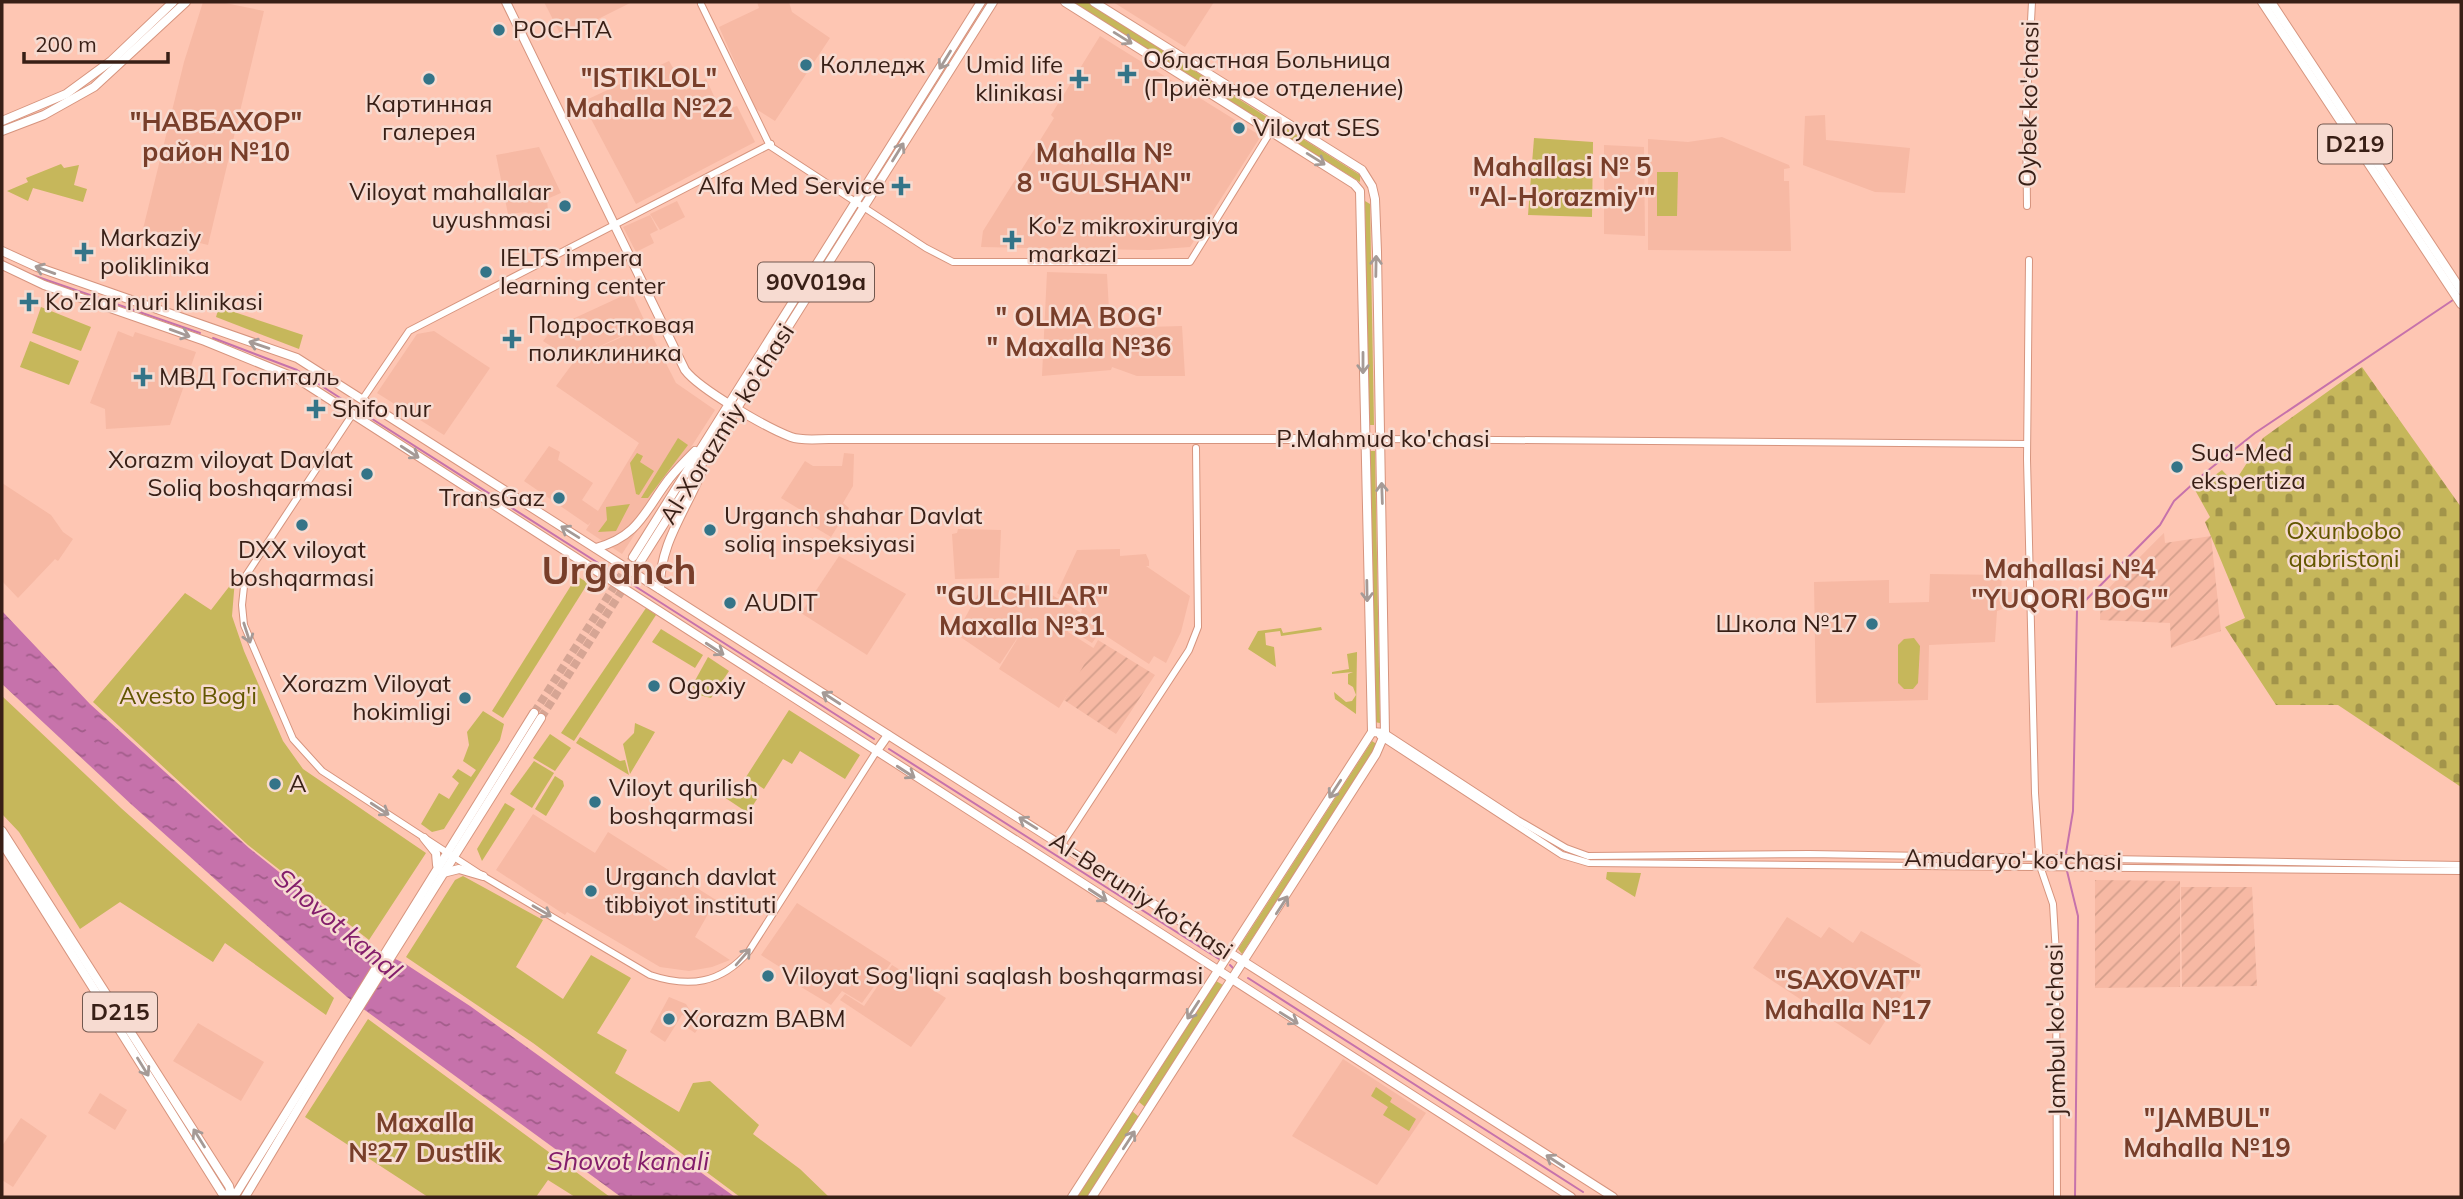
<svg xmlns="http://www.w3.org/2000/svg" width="2463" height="1199" viewBox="0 0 2463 1199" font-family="Mulish,sans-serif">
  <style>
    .built { fill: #f7b9a4 }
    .industrial { fill: url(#industrial-furrows) }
    .green { fill: #c6b75b }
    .cemetery { fill: url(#cemetery-stones) }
    .water { fill: url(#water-ripples) }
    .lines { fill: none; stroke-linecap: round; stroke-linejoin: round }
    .stream { stroke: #c672ab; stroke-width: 2 }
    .major-tunnel { stroke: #d6a594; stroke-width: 8; stroke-dasharray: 8 4; stroke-linecap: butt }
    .minor-casing { stroke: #d6947e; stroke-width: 8 }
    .major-casing { stroke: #d6947e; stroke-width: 10 }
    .minor { stroke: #fff; stroke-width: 6 }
    .major { stroke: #fff; stroke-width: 8 }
    .oneway { stroke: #a59a96 }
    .poi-dot { fill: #347488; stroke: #f7dbd1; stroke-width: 2.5 }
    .labels { text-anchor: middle; stroke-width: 5; stroke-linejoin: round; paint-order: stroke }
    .shield { fill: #f7dbd1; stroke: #71574e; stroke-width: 2 }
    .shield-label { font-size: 23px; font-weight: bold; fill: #381f16 }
    .poi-label { font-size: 24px; fill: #381f16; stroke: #f7dbd1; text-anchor: start }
    .street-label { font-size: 24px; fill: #381f16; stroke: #f7dbd1 }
    .park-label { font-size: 24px; fill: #625600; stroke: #f7dbd1 }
    .neighbourhood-label { font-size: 26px; font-weight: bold; fill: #783e2a; stroke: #f7dbd1 }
    .water-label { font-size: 26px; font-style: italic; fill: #841e6b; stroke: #f7dbd1 }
    .town-label { font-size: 38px; font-weight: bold; fill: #783e2a; stroke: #f7dbd1 }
  </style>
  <defs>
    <pattern id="industrial-furrows" width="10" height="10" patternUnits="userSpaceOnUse" patternTransform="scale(1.75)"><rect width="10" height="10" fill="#f7b9a4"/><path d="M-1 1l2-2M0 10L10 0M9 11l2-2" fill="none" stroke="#d49f8c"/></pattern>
    <pattern id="cemetery-stones" width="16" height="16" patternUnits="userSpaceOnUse" patternTransform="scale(1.75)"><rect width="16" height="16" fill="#c6b75b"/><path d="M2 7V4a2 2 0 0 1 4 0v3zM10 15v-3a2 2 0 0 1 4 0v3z" fill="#a2944a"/></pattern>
    <pattern id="water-ripples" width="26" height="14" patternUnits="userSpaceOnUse" patternTransform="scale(1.75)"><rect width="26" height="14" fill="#c672ab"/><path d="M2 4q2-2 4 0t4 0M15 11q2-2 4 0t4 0" fill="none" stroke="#a25d8a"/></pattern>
  </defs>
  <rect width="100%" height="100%" fill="#fec6b3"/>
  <!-- built -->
  <g class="built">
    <polygon points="203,2 220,2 264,11 208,245 143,229 184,62"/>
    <polygon points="544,2 632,2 562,37"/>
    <polygon points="757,2 789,2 792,12 830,38 775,121 756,109 719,27 759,8"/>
    <polygon points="1113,2 1214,2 1185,47"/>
    <polygon points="1100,36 1261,136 1190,247 1149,250 981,247 983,231 1054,118 1051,115"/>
    <polygon points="669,61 686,90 706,79 721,111 737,106 755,142 636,204 582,102"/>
    <polygon points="1825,115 1826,140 1910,148 1905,193 1875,192 1803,165 1805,116"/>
    <polygon points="1722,137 1789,165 1790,168 1784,169 1784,181 1789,181 1791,251 1648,250 1648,139 1688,142"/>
    <polygon points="1604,145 1644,147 1645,236 1604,234"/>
    <polygon points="539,147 561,193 547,199 548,212 531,216 526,212 508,214 496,155"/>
    <polygon points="677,201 685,217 660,230 650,214"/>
    <polygon points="650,215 658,230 650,234 654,243 636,252 623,227"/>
    <polygon points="1047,272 1107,274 1110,328 1182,326 1185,376 1137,376 1112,367 1111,370 1042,376"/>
    <polygon points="631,292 646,324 588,352 647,326 676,383 715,410 622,554 586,530 591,522 588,525 524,481 549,446 560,452 558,460 593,483 582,500 598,511 639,443 556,386 573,363 577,363 543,341 553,328"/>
    <polygon points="118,331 133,337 135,332 196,352 170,425 106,429 105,409 90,403"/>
    <polygon points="434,331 490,368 444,435 377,393 417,334"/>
    <polygon points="844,453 854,454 853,486 843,503 849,508 831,537 806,522 809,515 781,498 805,461 813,466 842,466"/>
    <polygon points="2,483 51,515 63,532 73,539 58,561 55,559 18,598 2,581"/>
    <polygon points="958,529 1001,530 999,578 955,579 952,534 957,533"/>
    <polygon points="1120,549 1120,556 1146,554 1149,561 1149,566 1146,566 1190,596 1181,632 1166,663 1154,656 1149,664 1100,632 1092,643 1069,629 1068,632 1095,649 1059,708 999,669 1027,623 1000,664 956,634 982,587 1011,593 1015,586 1036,585 1081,613 1082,609 1057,593 1077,550"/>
    <polygon points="839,556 906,594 867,655 801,613"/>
    <polygon points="1930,574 2002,575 2001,592 2012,592 2012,606 1997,611 1995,642 1929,645 1928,700 1816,703 1814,582 1889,580 1889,603 1929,602"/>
    <polygon points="533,814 595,853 608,832 716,900 695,937 730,960 712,967 689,971 660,967 567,912 565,915 496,870"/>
    <polygon points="797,903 891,963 862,1003 842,991 831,1005 791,981 794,976 761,955"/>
    <polygon points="1787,917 1821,938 1829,927 1853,943 1861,931 1921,965 1870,1045 1753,968"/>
    <polygon points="892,965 946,998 911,1047 840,1000 845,994 864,1006"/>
    <polygon points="669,997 686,1004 692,1014 697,1012 703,1015 704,1020 695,1033 685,1026 690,1017 682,1015 665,1042 650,1032"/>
    <polygon points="198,1023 264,1062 241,1101 173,1061"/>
    <polygon points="1343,1059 1426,1113 1377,1185 1292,1136"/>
    <polygon points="100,1093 127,1110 115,1130 88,1113"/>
    <polygon points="21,1118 47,1136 13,1187 2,1180 2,1146"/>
  </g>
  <!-- industrial -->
  <g class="industrial">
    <polygon points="2164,533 2165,543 2211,536 2221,631 2171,648 2170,623 2100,620 2101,596"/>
    <polygon points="1098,640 1155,675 1116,734 1064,700"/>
    <polygon points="2095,880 2180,881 2180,987 2095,988"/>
    <polygon points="2181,887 2252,887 2257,986 2182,987"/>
  </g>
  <!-- green -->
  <g class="green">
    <polygon points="1072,2 1087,2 1273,121 1267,125"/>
    <polygon points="1281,125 1360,175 1360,182 1277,131"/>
    <polygon points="1534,138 1593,142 1592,217 1528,215"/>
    <polygon points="61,164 64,168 79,165 74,185 87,189 83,202 33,188 28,201 7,191 28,182 26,178"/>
    <polygon points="1657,172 1678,172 1677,216 1657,216"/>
    <polygon points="1365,201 1370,204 1374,425 1367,425"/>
    <polygon points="41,307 91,327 81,351 32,333"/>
    <polygon points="219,307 303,335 299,349 216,317"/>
    <polygon points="30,341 79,361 69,385 20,367"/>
    <polygon points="678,438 688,445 648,498 641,498"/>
    <polygon points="1368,451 1375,451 1380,723 1374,722"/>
    <polygon points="637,453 643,456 640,462 654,471 639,495 636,494 630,463"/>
    <polygon points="630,504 616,531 598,532 607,520 606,507"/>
    <polygon points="577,576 588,583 503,718 492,711"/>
    <polygon points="235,579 232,616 244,651 283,741 303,769 426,853 369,940 248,845 93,702 185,593 211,610"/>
    <polygon points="646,608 656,615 574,741 561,733"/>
    <polygon points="1321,627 1322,630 1281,636 1280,631 1265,633 1266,645 1274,647 1276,667 1248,649 1258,631 1281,628 1283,633"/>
    <polygon points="661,629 703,655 695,668 652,642"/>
    <polygon points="1914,638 1920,646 1918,683 1913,689 1904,689 1898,683 1898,645 1904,639"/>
    <polygon points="1357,652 1356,714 1335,699 1334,692 1346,702 1352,701 1356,695 1353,687 1348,684 1348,674 1353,672 1332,674 1332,672 1349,669 1347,654"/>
    <polygon points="708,657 729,671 711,698 699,695 692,686"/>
    <polygon points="2,696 121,808 334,998 326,1015 225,943 213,962 120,902 80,929 19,832 2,814"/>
    <polygon points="789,710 860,755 845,779 800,751 792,764 783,759 764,789 746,777"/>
    <polygon points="483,711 504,724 500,740 444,829 432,832 421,824 439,793 449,799 459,783 452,777 458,769 471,777 476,770 463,761 469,745 467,732"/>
    <polygon points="635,723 655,732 630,774 623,744 634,733"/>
    <polygon points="550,734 571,748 555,771 533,758"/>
    <polygon points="580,737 620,761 625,760 629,775 576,743"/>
    <polygon points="1372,741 1378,745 1242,954 1238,949"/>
    <polygon points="534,761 554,773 532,808 510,794"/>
    <polygon points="555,776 563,781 564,786 546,816 535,809"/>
    <polygon points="730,781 757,799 748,813 721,795"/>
    <polygon points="505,803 515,809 482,861 477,849"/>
    <polygon points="1607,872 1641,873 1635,897 1606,879"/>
    <polygon points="463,876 543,920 516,967 563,999 591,955 631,978 597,1033 627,1050 615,1073 679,1112 693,1083 710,1081 759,1125 753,1134 800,1169 829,1197 740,1197 533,1043 406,957 455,880"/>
    <polygon points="1216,981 1223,985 1145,1107 1139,1102"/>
    <polygon points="368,1019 610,1197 575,1197 548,1180 536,1197 428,1197 305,1117"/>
    <polygon points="1376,1087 1392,1098 1390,1102 1416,1119 1409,1131 1383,1115 1388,1107 1371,1096"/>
    <polygon points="1132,1111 1139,1117 1088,1197 1077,1197"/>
  </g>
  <!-- cemetery -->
  <polygon class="cemetery" points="2362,367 2461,507 2461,787 2338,705 2276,705 2225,627 2245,618 2205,522 2210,517 2195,490 2222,470 2234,483 2263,438"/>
  <!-- water -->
  <polygon class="water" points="2,611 90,704 249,848 378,951 404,963 470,1006 735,1197 621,1197 347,997 132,805 2,684"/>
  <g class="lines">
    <!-- stream -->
    <g class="stream">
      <polyline points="32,275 200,333"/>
      <polyline points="213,338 297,370 348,403"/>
      <polyline points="366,415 617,575"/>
      <polyline points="630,583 874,739"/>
      <polyline points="889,749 1219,959"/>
      <polyline points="2066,853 2073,811 2077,609 2160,525 2174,501 2206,472 2255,433 2453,300"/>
      <polyline points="2067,871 2078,916 2075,1197"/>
      <polyline points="1230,965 1233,968"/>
      <polyline points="1248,978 1583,1192"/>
    </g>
    <!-- major-tunnel -->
    <g class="major-tunnel">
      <polyline points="534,713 633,557"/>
      <polyline points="541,718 640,562"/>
    </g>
    <!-- minor casing -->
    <g class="minor-casing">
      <g id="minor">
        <polyline points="701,4 770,146 926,248 953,262 1190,262 1279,118"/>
        <polyline points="2027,206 2026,117 2032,2"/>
        <polyline points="2029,260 2027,459 2035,793 2040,866 2053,904 2056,954 2057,1197"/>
        <polyline points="362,400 409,331 771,144"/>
        <path d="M352 415 245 577 242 605 244 625 293 739 322 771 483 876 650 975C689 988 721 984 749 951L876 752"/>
        <polyline points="1380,439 2027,444"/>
        <polyline points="1385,733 1518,820 1566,848 1588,856 1809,854 2461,865"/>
        <polyline points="1380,736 1562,855 1589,863 2461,871"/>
        <polyline points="1062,844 1189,650 1198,627 1196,448"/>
      </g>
    </g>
    <!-- major casing -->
    <g class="major-casing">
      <g id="major">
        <path d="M506 2 685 370C699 389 767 428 791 437 802 441 817 439 829 439H1380"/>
        <polyline points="1065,2 1354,184 1360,191 1372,732 1072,1197"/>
        <polyline points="1094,2 1362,170 1372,186 1375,199 1377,252 1385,733"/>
        <polyline points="2262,2 2461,304"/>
        <polyline points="2271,2 2461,290"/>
        <polyline points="2,121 66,94 111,61 173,2"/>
        <polyline points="2,131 44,115 94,87 186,2"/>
        <polyline points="2,251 37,267 297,358 1613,1197"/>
        <polyline points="2,265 44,285 205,341 298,379 1571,1197"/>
        <path d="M596 548C639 536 644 512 669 479 677 469 686 460 695 451"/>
        <polyline points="633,557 981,2"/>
        <polyline points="640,562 993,2"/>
        <path d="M660 589C659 544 686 511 702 471"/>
        <polyline points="876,752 888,735"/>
        <polyline points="2,831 229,1186 232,1197"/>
        <polyline points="424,838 436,853 437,865"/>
        <polyline points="2,843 222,1193 230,1197"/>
        <polyline points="443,873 459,869 483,876"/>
        <polyline points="234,1197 534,713"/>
        <polyline points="245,1197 342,1035 541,718"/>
        <polyline points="1092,1197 1376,754 1385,733 1372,732"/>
      </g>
    </g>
    <!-- minor -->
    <use href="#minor" class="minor"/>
    <!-- major -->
    <use href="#major" class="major"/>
  </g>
  <!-- one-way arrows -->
  <defs><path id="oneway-shaft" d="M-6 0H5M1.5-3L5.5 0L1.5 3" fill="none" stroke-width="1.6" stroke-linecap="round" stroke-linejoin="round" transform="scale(1.75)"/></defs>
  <g class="oneway">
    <use href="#oneway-shaft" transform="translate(1123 38) rotate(32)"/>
    <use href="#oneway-shaft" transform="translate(945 60) rotate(122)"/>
    <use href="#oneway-shaft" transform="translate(898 152) rotate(-58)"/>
    <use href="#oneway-shaft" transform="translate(1316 159) rotate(32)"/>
    <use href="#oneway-shaft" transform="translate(1376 266) rotate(-89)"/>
    <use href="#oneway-shaft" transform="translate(45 270) rotate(-160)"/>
    <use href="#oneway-shaft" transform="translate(180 333) rotate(20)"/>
    <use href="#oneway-shaft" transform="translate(259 345) rotate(-161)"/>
    <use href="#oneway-shaft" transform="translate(1363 363) rotate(90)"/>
    <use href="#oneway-shaft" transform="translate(410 452) rotate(33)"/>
    <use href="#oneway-shaft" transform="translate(1382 493) rotate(-92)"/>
    <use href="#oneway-shaft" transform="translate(570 532) rotate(-148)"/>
    <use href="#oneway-shaft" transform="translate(1367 591) rotate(89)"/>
    <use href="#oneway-shaft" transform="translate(247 633) rotate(72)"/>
    <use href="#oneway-shaft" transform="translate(715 649) rotate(33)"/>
    <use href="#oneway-shaft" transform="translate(831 698) rotate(-147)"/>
    <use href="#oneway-shaft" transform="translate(906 772) rotate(33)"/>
    <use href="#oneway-shaft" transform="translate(1335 789) rotate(123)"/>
    <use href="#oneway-shaft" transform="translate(380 809) rotate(33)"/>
    <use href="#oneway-shaft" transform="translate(1028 823) rotate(-148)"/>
    <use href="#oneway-shaft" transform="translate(1098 895) rotate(33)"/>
    <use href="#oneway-shaft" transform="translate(1282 905) rotate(-57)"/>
    <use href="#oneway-shaft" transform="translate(542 911) rotate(30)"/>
    <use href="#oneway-shaft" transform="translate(743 957) rotate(-49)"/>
    <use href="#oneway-shaft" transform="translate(1193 1010) rotate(123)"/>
    <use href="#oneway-shaft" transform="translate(1289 1018) rotate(32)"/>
    <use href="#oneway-shaft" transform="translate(143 1067) rotate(58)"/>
    <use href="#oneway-shaft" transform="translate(199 1138) rotate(-122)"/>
    <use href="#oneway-shaft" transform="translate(1129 1140) rotate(-57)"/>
    <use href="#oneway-shaft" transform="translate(1555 1161) rotate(-147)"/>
  </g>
  <!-- markers -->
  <g class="poi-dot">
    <circle cx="499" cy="30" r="7"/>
    <circle cx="806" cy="65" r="7"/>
    <path d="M1123.5 63.5h7v7h7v7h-7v7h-7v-7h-7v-7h7z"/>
    <circle cx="429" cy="79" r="7"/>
    <path d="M1075.5 68.5h7v7h7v7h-7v7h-7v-7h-7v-7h7z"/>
    <circle cx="1239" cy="128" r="7"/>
    <path d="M897.5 175.5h7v7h7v7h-7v7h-7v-7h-7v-7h7z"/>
    <circle cx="565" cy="206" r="7"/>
    <path d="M1008.5 229.5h7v7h7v7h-7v7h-7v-7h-7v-7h7z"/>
    <path d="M80.5 241.5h7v7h7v7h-7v7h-7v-7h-7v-7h7z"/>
    <circle cx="486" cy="272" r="7"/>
    <path d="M25.5 291.5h7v7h7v7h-7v7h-7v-7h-7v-7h7z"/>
    <path d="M508.5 328.5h7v7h7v7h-7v7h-7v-7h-7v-7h7z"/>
    <path d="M139.5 366.5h7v7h7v7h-7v7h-7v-7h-7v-7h7z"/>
    <path d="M312.5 398.5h7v7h7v7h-7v7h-7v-7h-7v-7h7z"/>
    <circle cx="2177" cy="467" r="7"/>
    <circle cx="367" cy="474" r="7"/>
    <circle cx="559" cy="498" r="7"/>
    <circle cx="302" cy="525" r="7"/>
    <circle cx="710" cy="530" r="7"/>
    <circle cx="730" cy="603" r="7"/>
    <circle cx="1872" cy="624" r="7"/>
    <circle cx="654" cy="686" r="7"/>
    <circle cx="465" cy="698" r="7"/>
    <circle cx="275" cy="784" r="7"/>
    <circle cx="595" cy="802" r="7"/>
    <circle cx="591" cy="891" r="7"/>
    <circle cx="768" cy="976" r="7"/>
    <circle cx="669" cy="1019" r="7"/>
  </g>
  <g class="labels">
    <!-- shield labels -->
    <g class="shield">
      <rect x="2318" y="124.5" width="74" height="39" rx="5"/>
      <rect x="758" y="262.5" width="116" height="39" rx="5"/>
      <rect x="83" y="992.5" width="74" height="39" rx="5"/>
    </g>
    <g class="shield-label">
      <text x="2355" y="152">D219</text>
      <text x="816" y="290">90V019a</text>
      <text x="120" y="1020">D215</text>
    </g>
    <!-- poi labels -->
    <g class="poi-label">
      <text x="513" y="38">POCHTA</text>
      <text x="1143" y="68">Областная Больница<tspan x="1143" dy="28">(Приёмное отделение)</tspan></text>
      <text x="820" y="73">Колледж</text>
      <text x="1063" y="73" text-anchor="end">Umid life<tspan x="1063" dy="28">klinikasi</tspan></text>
      <text x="429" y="112" text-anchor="middle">Картинная<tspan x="429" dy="28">галерея</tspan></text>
      <text x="1253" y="136">Viloyat SES</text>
      <text x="885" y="194" text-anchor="end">Alfa Med Service</text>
      <text x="551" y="200" text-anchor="end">Viloyat mahallalar<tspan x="551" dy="28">uyushmasi</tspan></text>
      <text x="1028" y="234">Ko'z mikroxirurgiya<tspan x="1028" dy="28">markazi</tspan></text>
      <text x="100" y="246">Markaziy<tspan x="100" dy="28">poliklinika</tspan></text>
      <text x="500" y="266">IELTS impera<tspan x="500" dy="28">learning center</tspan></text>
      <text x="45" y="310">Ko'zlar nuri klinikasi</text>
      <text x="528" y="333">Подростковая<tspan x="528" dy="28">поликлиника</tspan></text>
      <text x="159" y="385">МВД Госпиталь</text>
      <text x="332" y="417">Shifo nur</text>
      <text x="2191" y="461">Sud-Med<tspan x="2191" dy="28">ekspertiza</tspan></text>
      <text x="353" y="468" text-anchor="end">Xorazm viloyat Davlat<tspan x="353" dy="28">Soliq boshqarmasi</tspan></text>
      <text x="545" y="506" text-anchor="end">TransGaz</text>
      <text x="724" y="524">Urganch shahar Davlat<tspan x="724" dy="28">soliq inspeksiyasi</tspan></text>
      <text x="302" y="558" text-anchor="middle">DXX viloyat<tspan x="302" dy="28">boshqarmasi</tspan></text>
      <text x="744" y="611">AUDIT</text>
      <text x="1858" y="632" text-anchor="end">Школа №17</text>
      <text x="451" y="692" text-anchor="end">Xorazm Viloyat<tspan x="451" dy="28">hokimligi</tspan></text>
      <text x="668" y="694">Ogoxiy</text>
      <text x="289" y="792">A</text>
      <text x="609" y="796">Viloyt qurilish<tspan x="609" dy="28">boshqarmasi</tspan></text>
      <text x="605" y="885">Urganch davlat<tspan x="605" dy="28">tibbiyot instituti</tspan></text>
      <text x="782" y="984">Viloyat Sog'liqni saqlash boshqarmasi</text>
      <text x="683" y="1027">Xorazm BABM</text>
    </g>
    <!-- street labels -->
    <g class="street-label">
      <text transform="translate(2029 104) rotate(-89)" y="8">Oybek ko'chasi</text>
      <text transform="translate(727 424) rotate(-58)" y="8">Al-Xorazmiy ko’chasi</text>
      <text x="1383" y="447">P.Mahmud ko'chasi</text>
      <text transform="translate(2013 860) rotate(1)" y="8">Amudaryo' ko'chasi</text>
      <text transform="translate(1141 896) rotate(33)" y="8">Al-Beruniy ko’chasi</text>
      <text transform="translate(2056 1030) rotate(-91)" y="8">Jambul ko'chasi</text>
    </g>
    <!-- park labels -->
    <g class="park-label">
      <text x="2344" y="539">Oxunbobo<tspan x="2344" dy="28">qabristoni</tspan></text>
      <text x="188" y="704">Avesto Bog'i</text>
    </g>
    <!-- neighbourhood labels -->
    <g class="neighbourhood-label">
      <text x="649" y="87">"ISTIKLOL"<tspan x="649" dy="30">Mahalla №22</tspan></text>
      <text x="216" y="131">"НАВБАХОР"<tspan x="216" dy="30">район №10</tspan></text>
      <text x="1104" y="162">Mahalla №<tspan x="1104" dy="30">8 "GULSHAN"</tspan></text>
      <text x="1562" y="176">Mahallasi № 5<tspan x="1562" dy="30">"Аl-Horazmiy'"</tspan></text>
      <text x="1079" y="326">" OLMA BOG'<tspan x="1079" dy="30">" Maxalla №36</tspan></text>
      <text x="2070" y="578">Mahallasi №4<tspan x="2070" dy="30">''YUQORI BOG'"</tspan></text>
      <text x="1022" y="605">"GULCHILAR"<tspan x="1022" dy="30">Maxalla №31</tspan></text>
      <text x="1848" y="989">"SAXOVAT"<tspan x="1848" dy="30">Mahalla №17</tspan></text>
      <text x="2207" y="1127">"JAMBUL"<tspan x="2207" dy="30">Mahalla №19</tspan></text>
      <text x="425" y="1132">Maxalla<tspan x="425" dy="30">№27 Dustlik</tspan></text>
    </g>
    <!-- water labels -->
    <g class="water-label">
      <text transform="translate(338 924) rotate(40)" y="9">Shovot kanal</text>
      <text x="628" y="1170">Shovot kanali</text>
    </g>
    <!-- town labels -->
    <g class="town-label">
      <text x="619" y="584">Urganch</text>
    </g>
  </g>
  <!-- border -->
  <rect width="2463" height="1199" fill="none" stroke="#381f16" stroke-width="7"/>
  <!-- scale -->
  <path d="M24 52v10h144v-10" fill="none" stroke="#381f16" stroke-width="3.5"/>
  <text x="35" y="52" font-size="21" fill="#381f16" stroke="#f7dbd1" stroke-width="5" paint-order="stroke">200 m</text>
</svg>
